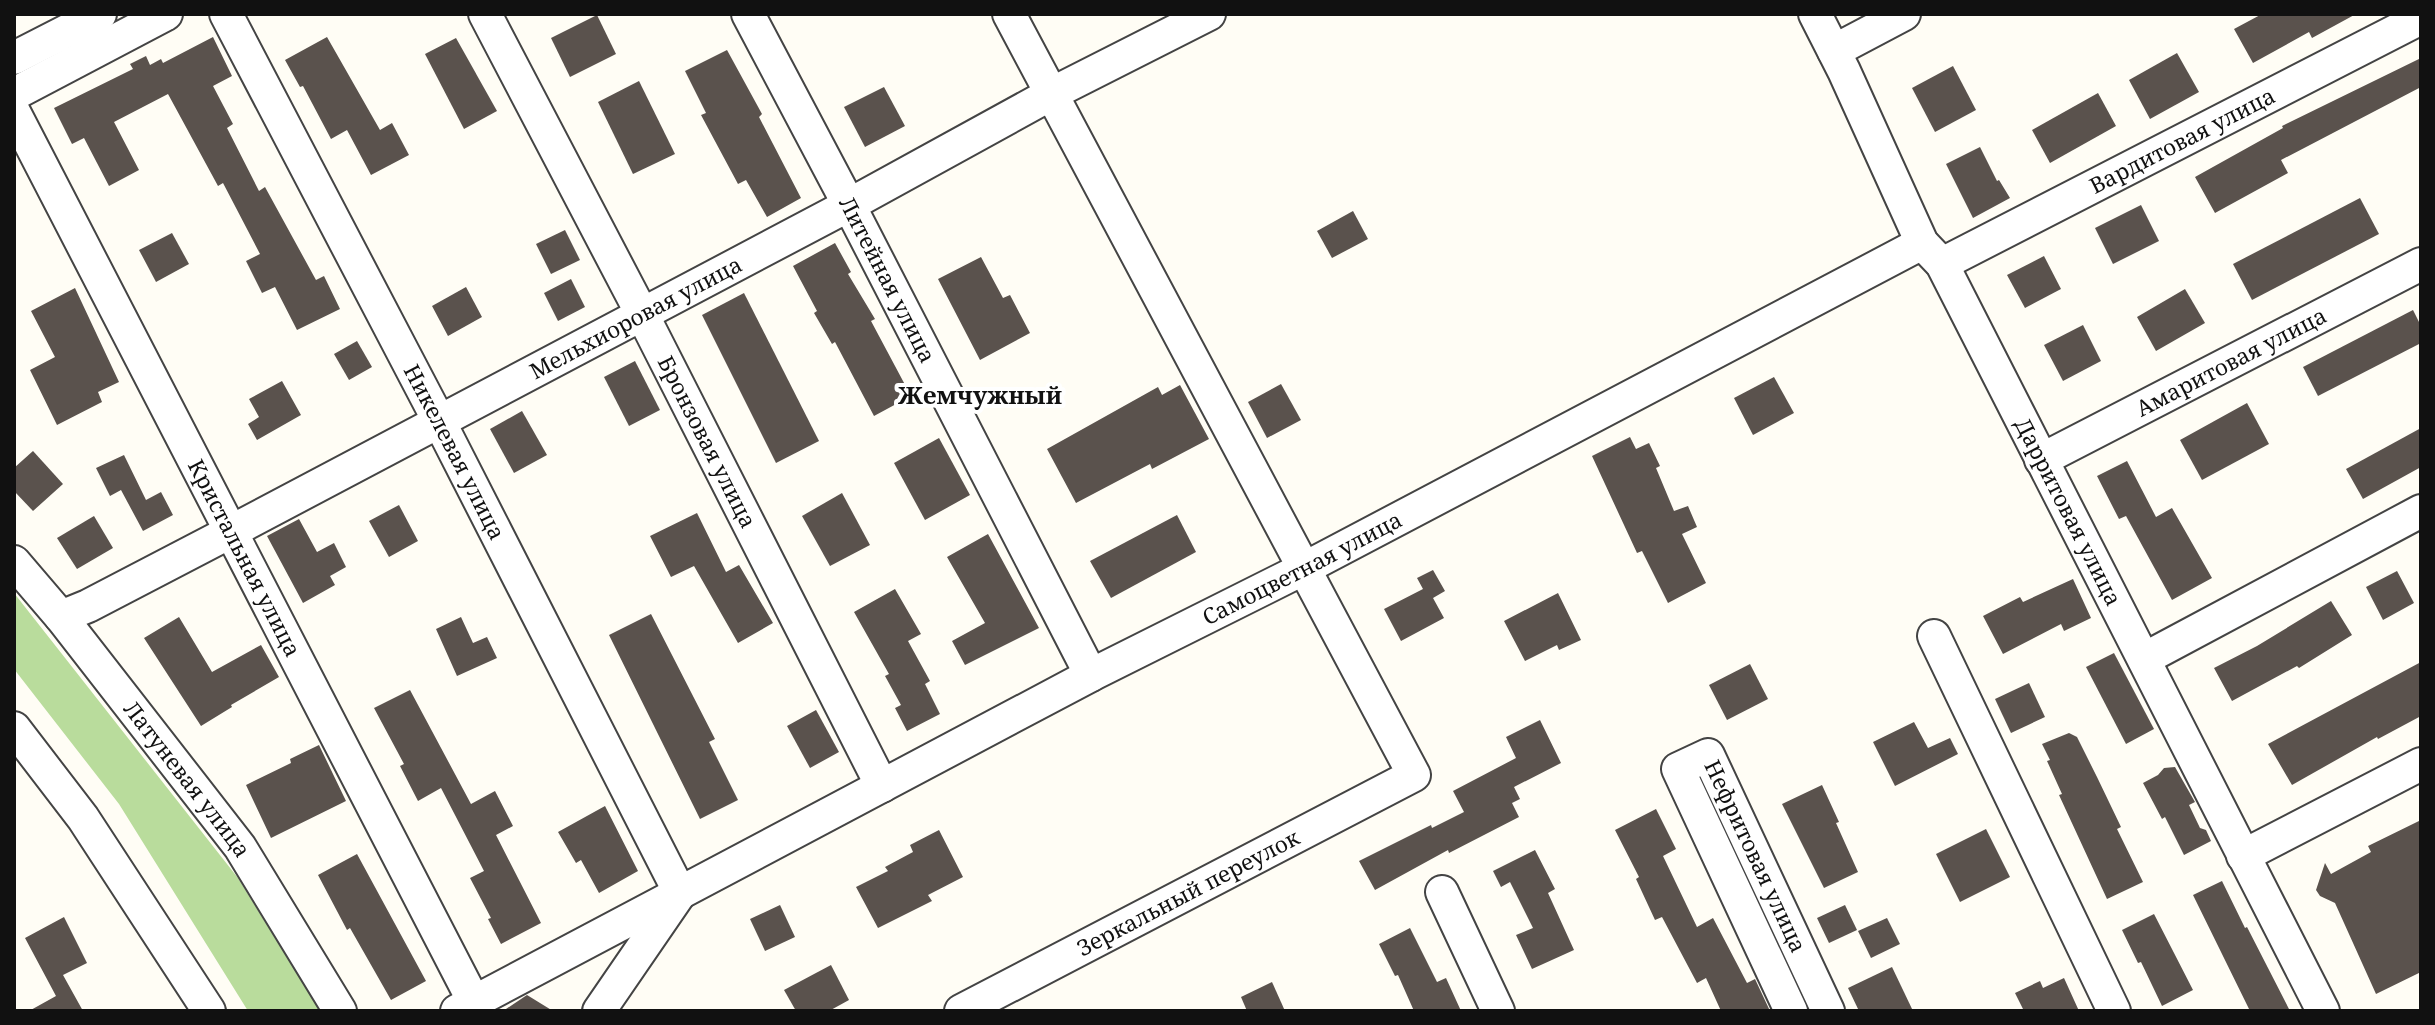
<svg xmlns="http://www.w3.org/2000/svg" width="2435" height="1025" viewBox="0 0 2435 1025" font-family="'Noto Serif',serif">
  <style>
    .forest { fill: #b9dc9c }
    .building { fill: #5a524d }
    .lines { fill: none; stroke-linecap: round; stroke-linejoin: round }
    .minor-casing { stroke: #444; stroke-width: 36 }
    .minor { stroke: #fff; stroke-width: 32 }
    .labels { text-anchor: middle; stroke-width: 8; stroke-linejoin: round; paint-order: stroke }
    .street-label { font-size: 22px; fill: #111; stroke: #fff }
    .neighbourhood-label { font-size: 24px; font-weight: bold; fill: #111; stroke: #fff }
  </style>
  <rect width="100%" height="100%" fill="#fffdf5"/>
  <!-- forest -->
  <polygon class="forest" points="14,593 238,878 320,1011 248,1011 119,804 14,669"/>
  <!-- building -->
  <g class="building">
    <polygon points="2262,14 2356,14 2312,38 2309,32 2253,63 2234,29"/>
    <polygon points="597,15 616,54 570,77 551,38"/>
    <polygon points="213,37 232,76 213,86 233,124 227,128 259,191 265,187 316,280 324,276 340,309 297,330 275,287 262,293 246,261 260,254 223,183 218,186 168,94 114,122 139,170 109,186 84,138 72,144 54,108 133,69 130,64 146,56 150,65 161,59 163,63"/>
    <polygon points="327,37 380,130 392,123 409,155 371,175 347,130 331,139 303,86 300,87 285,60"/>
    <polygon points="456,38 497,111 464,129 425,54"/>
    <polygon points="727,50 762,114 759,117 801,198 767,217 746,180 738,184 701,115 706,113 685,71"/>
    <polygon points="2177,53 2199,92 2150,119 2129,80"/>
    <polygon points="2421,58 2421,87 2281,160 2288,173 2215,213 2195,177 2283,128 2282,126"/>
    <polygon points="1953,66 1976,110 1935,132 1912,88"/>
    <polygon points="639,81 675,154 633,174 598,102"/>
    <polygon points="884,87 905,126 865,147 844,107"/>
    <polygon points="2098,93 2116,126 2050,163 2032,130"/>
    <polygon points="1980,147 1997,181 1999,180 2010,198 1973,218 1946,164"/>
    <polygon points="2360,198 2379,234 2252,300 2233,264"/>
    <polygon points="2141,205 2159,241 2113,264 2095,228"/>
    <polygon points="1353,211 1368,239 1332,258 1317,231"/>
    <polygon points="565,230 580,260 551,274 536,244"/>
    <polygon points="172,233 189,264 156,282 139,250"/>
    <polygon points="835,243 851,272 848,274 875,319 871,321 911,396 874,416 835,342 832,344 814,313 817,311 793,266"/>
    <polygon points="2044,256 2061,289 2025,308 2007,275"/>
    <polygon points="981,257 1003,298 1010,295 1030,333 980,360 938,279"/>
    <polygon points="571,279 585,307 558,321 544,293"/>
    <polygon points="466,287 482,317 448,336 432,306"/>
    <polygon points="75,288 119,382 98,392 102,402 57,425 30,370 55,357 31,311"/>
    <polygon points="2185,289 2205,323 2156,351 2137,317"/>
    <polygon points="744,293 819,441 776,463 702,315"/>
    <polygon points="2413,310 2421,326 2421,343 2318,396 2303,367"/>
    <polygon points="2083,325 2101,361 2063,381 2044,345"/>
    <polygon points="357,341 372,367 349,380 334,354"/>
    <polygon points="635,361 660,410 629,426 604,377"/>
    <polygon points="1774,377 1794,413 1753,435 1734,398"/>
    <polygon points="282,381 301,415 257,440 248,424 259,417 249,399"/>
    <polygon points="1281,384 1301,420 1267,438 1248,402"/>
    <polygon points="1180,385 1209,439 1152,469 1150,464 1076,503 1047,449 1158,387 1162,395"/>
    <polygon points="2247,403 2269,444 2202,480 2180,440"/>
    <polygon points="522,411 547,455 514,473 490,429"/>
    <polygon points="2421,428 2421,467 2363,499 2346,469"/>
    <polygon points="1630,437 1636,449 1649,443 1660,466 1656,468 1674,511 1688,506 1697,527 1682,534 1706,583 1668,603 1642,551 1637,553 1592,456"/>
    <polygon points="939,438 970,495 925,520 894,463"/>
    <polygon points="33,451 63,484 33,511 14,491 14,468"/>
    <polygon points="124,455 146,500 161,492 173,515 143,531 121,490 110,496 96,468"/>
    <polygon points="2127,461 2156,517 2172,508 2212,578 2172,600 2126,516 2119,519 2097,476"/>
    <polygon points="842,493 870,545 830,566 802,516"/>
    <polygon points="399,505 418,541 389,557 369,521"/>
    <polygon points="697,513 726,572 739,565 773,623 738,643 694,566 671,577 650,536"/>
    <polygon points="1177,515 1196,552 1111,598 1090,561"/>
    <polygon points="94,516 113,548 77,569 57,538"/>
    <polygon points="299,519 317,552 334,543 346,567 330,576 335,585 303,603 267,536"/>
    <polygon points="988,534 1039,628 965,665 952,641 985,623 947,557"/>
    <polygon points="1433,570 1445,591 1433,598 1444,618 1401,641 1384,609 1423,589 1417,578"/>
    <polygon points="2397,571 2414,603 2383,620 2366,587"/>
    <polygon points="2073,579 2091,618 2064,631 2061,624 2003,654 1983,616 2020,597 2023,602"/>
    <polygon points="895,589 921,634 908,641 930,681 925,684 940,714 907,731 895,708 901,705 885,676 889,674 854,612"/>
    <polygon points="1558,593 1581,640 1559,650 1557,645 1525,661 1504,621"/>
    <polygon points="2331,601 2352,635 2299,668 2297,666 2232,701 2214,668 2257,646"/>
    <polygon points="651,614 715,739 709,742 738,800 700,819 609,635"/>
    <polygon points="179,617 212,672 261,645 279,677 231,705 232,707 201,726 144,638"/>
    <polygon points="461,617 473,643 487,637 497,658 457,676 436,629"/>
    <polygon points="2114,653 2154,729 2126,744 2086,667"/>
    <polygon points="2421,662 2421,716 2378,739 2377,737 2292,785 2268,744"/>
    <polygon points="1750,664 1768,699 1727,720 1709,685"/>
    <polygon points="2029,683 2045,717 2011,733 1995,699"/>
    <polygon points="410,690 471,804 495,791 513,826 496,835 541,923 501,944 488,919 491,918 470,878 484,871 441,788 418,801 400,766 404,764 374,708"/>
    <polygon points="816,710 839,752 810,768 787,726"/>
    <polygon points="1540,720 1561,763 1514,787 1520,799 1512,803 1519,817 1449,853 1448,850 1375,890 1359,861 1431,825 1432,828 1464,812 1453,791 1516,758 1506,737"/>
    <polygon points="1914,722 1928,748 1950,738 1958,754 1895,786 1873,742"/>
    <polygon points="2069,733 2077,737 2097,777 2121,827 2117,829 2143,882 2107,899 2059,795 2062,794 2047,761 2050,760 2042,744"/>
    <polygon points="319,745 346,801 271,838 246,785 291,763 290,759"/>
    <polygon points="2175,767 2195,802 2189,805 2200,828 2206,830 2211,841 2184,855 2165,817 2162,819 2143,783 2158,775 2164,768"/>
    <polygon points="1822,785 1839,822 1836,823 1858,872 1824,888 1782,804"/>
    <polygon points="605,806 638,871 599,893 581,860 576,863 558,832"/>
    <polygon points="1656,809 1676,849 1663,856 1697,927 1713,918 1747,983 1755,979 1770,1011 1721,1011 1706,978 1697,983 1662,917 1655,920 1636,879 1639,877 1615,830"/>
    <polygon points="2421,820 2421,972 2376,994 2335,903 2320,896 2316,890 2325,863 2331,874 2371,852 2368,846"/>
    <polygon points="1986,829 2010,877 1960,902 1936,854"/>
    <polygon points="939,830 963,877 928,895 932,901 878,928 856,887 888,871 885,867 913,852 910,845"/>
    <polygon points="1535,850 1555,889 1548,893 1574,950 1532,969 1516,935 1533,928 1510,882 1501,887 1493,871"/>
    <polygon points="357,854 426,981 391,1000 350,928 347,930 318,875"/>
    <polygon points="2222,881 2245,928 2247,927 2290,1011 2250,1011 2193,895"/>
    <polygon points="780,905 795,937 765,951 750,919"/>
    <polygon points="1845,905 1857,930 1829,943 1817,918"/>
    <polygon points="2154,914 2193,990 2162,1006 2141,962 2138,963 2122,930"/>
    <polygon points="64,917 87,963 63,975 83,1011 29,1011 56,996 25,938"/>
    <polygon points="1887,918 1900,944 1871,958 1858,931"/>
    <polygon points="1410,928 1437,982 1446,978 1461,1011 1414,1011 1398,975 1395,976 1379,944"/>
    <polygon points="831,965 849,1000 829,1011 796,1011 784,990"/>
    <polygon points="1892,967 1913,1011 1859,1011 1848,988"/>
    <polygon points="2064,978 2079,1011 2024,1011 2015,993 2040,981 2043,988"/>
    <polygon points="1272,982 1285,1011 1247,1011 1241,997"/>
    <polygon points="527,995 553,1011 503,1011"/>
  </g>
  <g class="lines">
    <!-- minor casing -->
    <g class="minor-casing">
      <g id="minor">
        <path id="s1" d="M226 14 439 421 680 893 599 1011"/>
        <path id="s2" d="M485 14 642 314 882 786"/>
        <path id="s3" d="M748 14 849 205 1091 675"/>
        <path id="s4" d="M1815 14 1844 71 1922 243 1942 264 2323 1011"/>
        <polyline points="1834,51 1904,14"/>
        <polyline points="14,58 100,14"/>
        <polyline points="14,94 166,14"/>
        <path id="s5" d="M14 112 474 1002"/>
        <path id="s6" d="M1942 264 2421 18"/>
        <path id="s7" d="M2041 460 2421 264"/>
        <path id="s8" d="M14 562 61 617 240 847 340 1011"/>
        <path id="s9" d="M61 617 88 606 232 531 849 205 1051 94 1209 14"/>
        <polyline points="1934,636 2114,1011"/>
        <polyline points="2144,659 2421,511"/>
        <polyline points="14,728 83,818 209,1011"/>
        <polyline points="2243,856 2421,764"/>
        <polyline points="1442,892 1498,1011"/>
        <path id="s10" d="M457 1011 1091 675 1305 568 1922 243"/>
        <path id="s11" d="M961 1011 1414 775 1009 14"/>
        <path id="s12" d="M1791 1011 1678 769 1708 755 1828 1011"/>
      </g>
    </g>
    <!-- minor -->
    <use href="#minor" class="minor"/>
  </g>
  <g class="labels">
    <!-- street labels -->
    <g class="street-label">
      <text dy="8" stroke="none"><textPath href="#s6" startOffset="270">Вардитовая улица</textPath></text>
      <text dy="8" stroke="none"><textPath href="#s3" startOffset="300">Литейная улица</textPath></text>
      <text dy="8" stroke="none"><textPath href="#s9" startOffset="648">Мельхиоровая улица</textPath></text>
      <text dy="8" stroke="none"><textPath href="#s7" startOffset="214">Амаритовая улица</textPath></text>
      <text dy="8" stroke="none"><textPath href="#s2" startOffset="482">Бронзовая улица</textPath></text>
      <text dy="8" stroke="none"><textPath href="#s1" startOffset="494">Никелевая улица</textPath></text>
      <text dy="8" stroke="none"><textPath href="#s4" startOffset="560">Дарритовая улица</textPath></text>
      <text dy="8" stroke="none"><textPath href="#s5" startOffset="502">Кристальная улица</textPath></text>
      <text dy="8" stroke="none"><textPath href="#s10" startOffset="954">Самоцветная улица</textPath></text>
      <text dy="8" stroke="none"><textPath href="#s8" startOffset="278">Латуневая улица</textPath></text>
      <text dy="8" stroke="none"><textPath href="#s12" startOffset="412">Нефритовая улица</textPath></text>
      <text dy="8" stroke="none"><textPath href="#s11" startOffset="256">Зеркальный переулок</textPath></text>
    </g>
    <!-- neighbourhood labels -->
    <g class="neighbourhood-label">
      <text x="980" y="404">Жемчужный</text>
    </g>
  </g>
  <!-- border -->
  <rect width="2435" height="1025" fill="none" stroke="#111111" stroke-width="32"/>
</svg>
